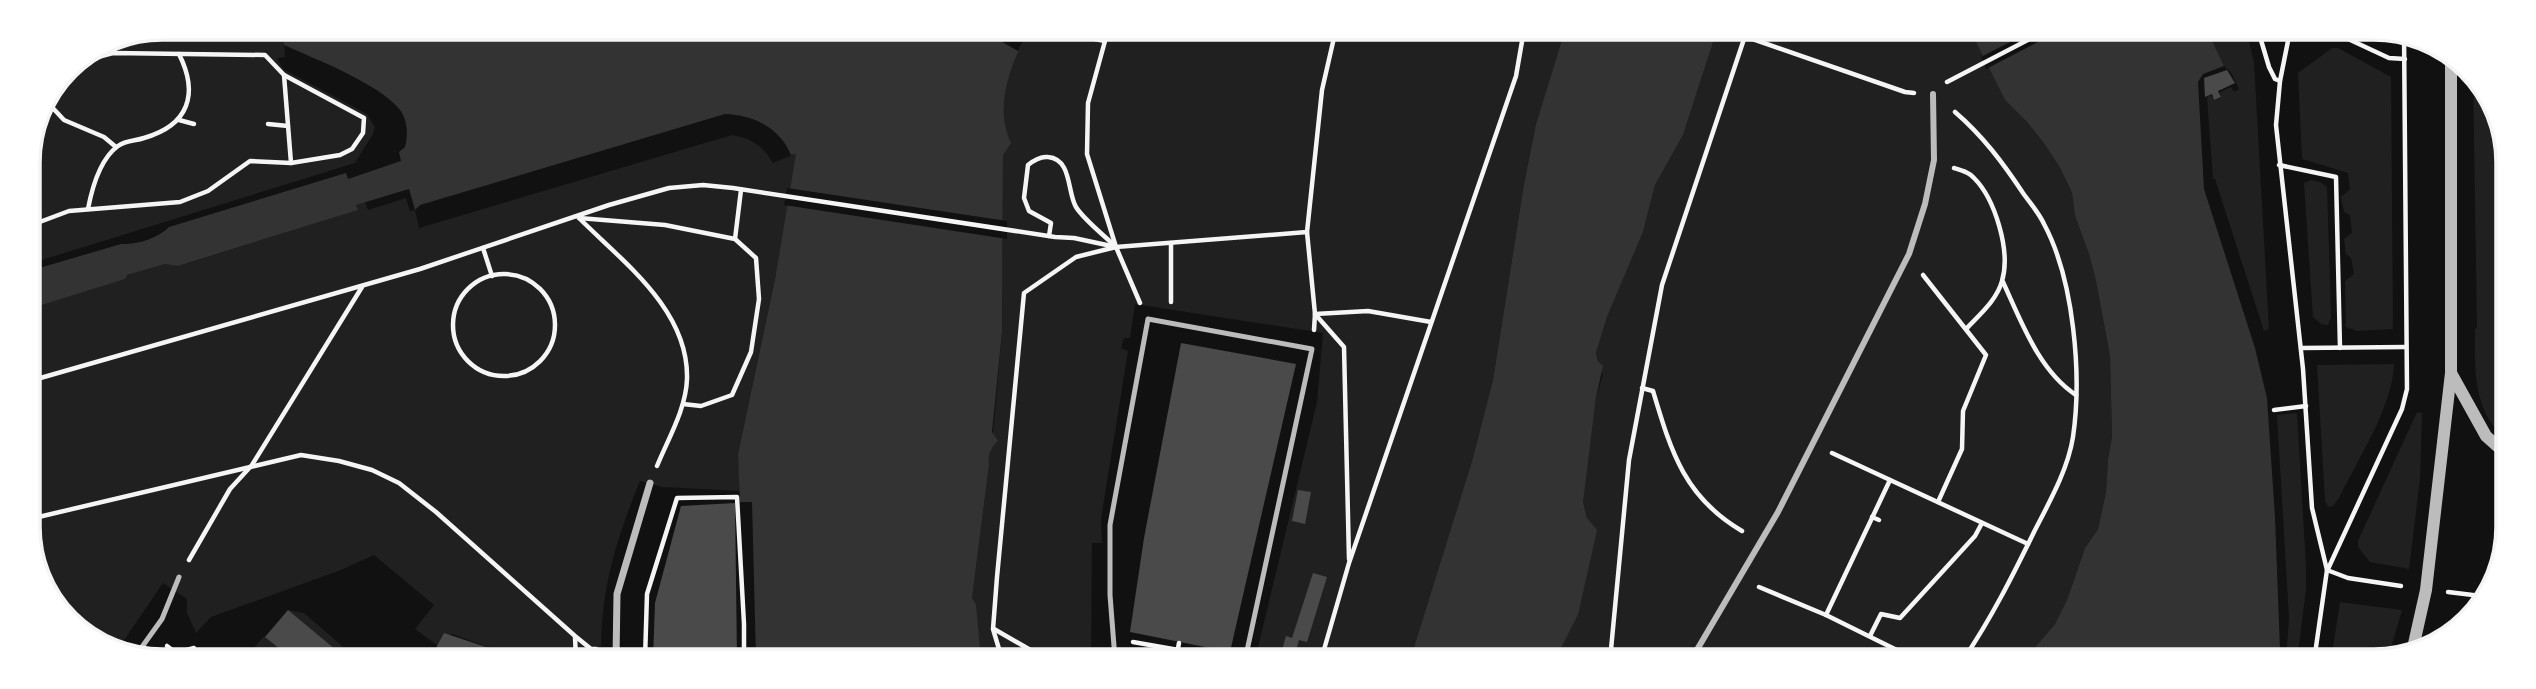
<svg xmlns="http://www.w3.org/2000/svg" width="2536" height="689" viewBox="0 0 2536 689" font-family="'Varela Round',sans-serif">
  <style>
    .green { fill: #202020 }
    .water { fill: #333 }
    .pier { fill: #111 }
    .building { fill: #4a4a4a }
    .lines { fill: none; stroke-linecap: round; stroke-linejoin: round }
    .path { stroke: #f5f5f5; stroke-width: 4.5 }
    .service { stroke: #bcbcbc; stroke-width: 5 }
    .pedestrian { stroke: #bcbcbc; stroke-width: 6 }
    .minor { stroke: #bcbcbc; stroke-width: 7 }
    .tertiary { stroke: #bcbcbc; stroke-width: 12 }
    .rim { fill: none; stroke: #f5f5f5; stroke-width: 3.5 }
  </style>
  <rect width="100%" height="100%" fill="#111"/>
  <!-- green -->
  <g class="green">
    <path d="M1029 29 1565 30 1536 124 1524 184 1493 380 1472 461 1410 660H1255L1317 402 1323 333 1135 304 1130 338H1124L1121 348 1128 351 1101 519 1102 543H1092L1091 659H981L979 656 972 598 989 465 987 459 992 445 1002 332 1003 154 1010 143C993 106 1012 63 1029 29Z"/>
    <polygon points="1717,30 1970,30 2005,100 2027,122 2043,142 2059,166 2072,194 2075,216 2089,254 2096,281 2110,356 2112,437 2108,459 2106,492 2098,529 2085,548 2067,600 2055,624 2024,660 1555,660 1578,615 1587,518 1583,502 1584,482 1596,397 1603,375 1596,353 1607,317 1643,232 1655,185 1683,135"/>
    <polygon points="2207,30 2246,30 2254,62 2269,329 2264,331 2215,179 2213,179 2207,97 2211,95 2214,100 2221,98 2220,92 2231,87 2234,92 2239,89 2232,74 2224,66"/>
    <polygon points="118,39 158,41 284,41 285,57 277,58 283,69 367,114 375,127 373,134 355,163 29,264 28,154 68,67 106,42"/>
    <polygon points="2332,48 2338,48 2391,77 2393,329 2357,331 2346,327 2345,281 2354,274 2351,258 2346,254 2344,239 2352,233 2350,215 2344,212 2341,197 2350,189 2348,173 2302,159 2298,73"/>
    <path d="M2473 76 2505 135V438C2472 410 2475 368 2475 329L2477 328Z"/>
    <path d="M732 135C751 138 763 146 773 163L797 153 775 279 738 454 740 491 662 487 640 481C615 542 600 592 601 659H503L504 653 452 634 438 646 415 629 434 605 374 555 341 570 211 617 196 633 187 613V599L163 583 118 649 68 622 31 554 29 309 124 279 127 275 165 264 179 266 357 210 356 205 365 202 368 210 406 198 410 211 415 210 419 228Z"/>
    <polygon points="2311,180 2320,182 2327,187 2331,318 2328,325 2321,324 2313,317 2304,183"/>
    <path d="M2394 364C2393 406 2358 459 2339 498L2333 506 2328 507 2325 501 2317 365Z"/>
    <polygon points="2417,412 2422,413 2420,479 2409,569 2370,562 2358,547 2358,541"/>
    <polygon points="2297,413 2306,566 2306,589 2297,661 2286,661 2289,618 2277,415"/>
    <polygon points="2340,602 2402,610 2388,658 2382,661 2331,661"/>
    <polygon points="288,610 304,613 357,659 347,659"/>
    <polygon points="264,636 292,659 245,658"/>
  </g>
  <!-- water -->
  <g class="water">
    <path d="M162 28 1029 29C1012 63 993 106 1011 143L1003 155 1002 332 992 432 998 441C991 447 987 456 989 465L972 598 976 605 981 659H924L915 647 903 659H756L752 502H740L738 454 775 279 796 154 791 155C780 128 754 115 725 114L420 205 415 210 409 189 356 205 358 210 178 266 165 264 127 275 125 279 29 309V271L121 244C137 245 158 238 169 227L346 173 348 179 401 161 399 152 405 147C408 135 408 121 400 110 380 84 315 59 284 45V41H158L132 39 106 42 111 38Z"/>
    <polygon points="1565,30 1717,30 1683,135 1655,185 1643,232 1607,317 1596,353 1598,361 1603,366 1596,397 1583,502 1587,518 1597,530 1578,615 1555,660 1410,660 1472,461 1493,380 1524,184 1536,124"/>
    <polygon points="1970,30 2207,30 2224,66 2203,74 2198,82 2204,189 2255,348 2267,398 2275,517 2280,650 2271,661 2024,660 2055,624 2067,600 2085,548 2098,529 2106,492 2108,459 2112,437 2110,356 2096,281 2089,254 2075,216 2072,193 2059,166 2043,142 2027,122 2005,100"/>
  </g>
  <!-- pier -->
  <g class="pier">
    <polygon points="980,29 1029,29 1018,51"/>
    <polygon points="2033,30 2061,30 1986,69 1981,57"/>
    <polygon points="787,188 1007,221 1007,239 784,205"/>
  </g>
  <!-- building -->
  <g class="building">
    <polygon points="2227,70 2235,83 2218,91 2221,97 2214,100 2212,94 2205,97 2204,78"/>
    <polygon points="1181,343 1296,364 1230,652 1130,632 1144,538"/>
    <polygon points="1298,490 1311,492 1305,524 1292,521"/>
    <polygon points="735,503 737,659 653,659 655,603 681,506"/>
    <polygon points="1313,573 1327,577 1307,642 1299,640 1295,654 1302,656 1301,660 1285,660 1288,652 1282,650 1286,636 1292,638"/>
    <polygon points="288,610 347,659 292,659 265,637"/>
    <polygon points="444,633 504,653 503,659 430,659"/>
  </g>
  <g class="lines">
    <!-- path -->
    <g class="path">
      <polyline points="1067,29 1065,33 1105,41"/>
      <polyline points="1105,29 1105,41 1088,103 1087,154 1116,247 1140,303"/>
      <polyline points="2258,30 2269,67 2275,79 2280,81"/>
      <polyline points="2290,31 2280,81 2276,125 2303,369 2312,508 2327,570 2314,661"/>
      <polyline points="2331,31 2389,58 2405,59"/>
      <polyline points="1744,36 1905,92 1914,93"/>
      <polyline points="1105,40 1113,29"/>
      <polyline points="284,75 291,163"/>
      <polyline points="1947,82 2047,30"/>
      <polyline points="50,105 64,120 104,137 116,147"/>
      <path d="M1955 112C1983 136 2003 163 2023 193 2030 203 2039 213 2044 224 2074 280 2082 375 2073 437 2068 469 2050 501 2035 530 2013 575 1991 619 1963 660"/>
      <polyline points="179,120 194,124"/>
      <polyline points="268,124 288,126"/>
      <polyline points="2279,165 2336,177 2340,348"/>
      <path d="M1954 168C1961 170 1969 172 1974 178 1995 199 2011 251 2002 281 1997 300 1979 315 1966 329"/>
      <path d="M88 209C92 188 100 159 118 146 126 140 135 141 144 138 189 125 199 94 179 54"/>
      <polyline points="579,218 665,225 735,239 756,258 759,299 751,352 732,395 701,406 683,404"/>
      <path d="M579 218C623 262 689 310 687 379 686 409 668 439 657 466"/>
      <polyline points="29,226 69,211 180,202 208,191 250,161 291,163 340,155 352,149 363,133 364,118 284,75 265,55 113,53 94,58 64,76"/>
      <path d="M1049 236 1051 223 1029 211 1024 198 1028 165C1034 160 1040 156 1048 157 1072 159 1067 192 1076 207 1084 220 1105 236 1116 247"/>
      <polyline points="735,239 741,190"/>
      <polyline points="483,248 492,276"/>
      <circle cx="504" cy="325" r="51"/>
      <polyline points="1923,275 1986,355 1963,411 1962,449 1938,502"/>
      <path d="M2003 282C2021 321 2039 371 2076 395"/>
      <polyline points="1171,302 1171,243"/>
      <polyline points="1314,330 1315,314 1307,232 1322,90 1336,29"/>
      <polyline points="2301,348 2406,347"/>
      <polyline points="30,381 420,269 609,205 669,188 703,185 733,188 1055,237 1074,238 1116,247"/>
      <path d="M1642 388 1653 391C1671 451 1684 497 1742 531"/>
      <polyline points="2274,410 2306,406"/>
      <polyline points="1832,453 2028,544"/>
      <polyline points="1872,517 1879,520"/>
      <polyline points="30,519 301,455 339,461 372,470 399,483 436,512 575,636 591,649 596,649"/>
      <polyline points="1349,559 1344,347 1315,314 1368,311 1431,322"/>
      <polyline points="189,560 230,489 252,465 362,287"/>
      <polyline points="2328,569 2402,409 2407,389 2404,32"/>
      <polyline points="2327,570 2348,578 2401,586"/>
      <polyline points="1759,587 1826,615 1917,660"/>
      <polyline points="2448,592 2481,596"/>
      <polyline points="1826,615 1890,480"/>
      <polyline points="994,629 1046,659"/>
      <polyline points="1870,636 1881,614 1900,618 1975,536 1982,523"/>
      <polyline points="575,637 576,659"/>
      <polyline points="1133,642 1224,658"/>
      <polyline points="167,646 176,653 194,648"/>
      <polyline points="645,659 647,594 677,498 737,497 744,624 744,659"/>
      <polyline points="1002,659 993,629 997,577 1024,293 1076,257 1116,247 1307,232"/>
      <polyline points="1165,659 1178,650 1187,659"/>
      <polyline points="1176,659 1179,643"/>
      <polyline points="1321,660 1349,563 1516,76 1524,30"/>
      <polyline points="1610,660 1629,460 1662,285 1747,30"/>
    </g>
    <!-- service -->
    <g class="service">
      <polyline points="134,658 162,619 179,577"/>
      <polyline points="1115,659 1110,595 1110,525 1148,319 1312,349 1245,660"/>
    </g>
    <!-- pedestrian -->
    <polyline class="pedestrian" points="1691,660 1778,512 1909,254 1925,204 1934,160 1933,94"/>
    <!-- minor -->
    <polyline class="minor" points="616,659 617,594 650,483"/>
    <!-- tertiary -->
    <g class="tertiary">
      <polyline points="2451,373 2486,436 2505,453"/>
      <polyline points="2413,648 2426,590 2451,373 2451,58"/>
    </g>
  </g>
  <!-- crop -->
  <path d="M0 0H2536V689H0ZM162 40H2374A122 122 0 0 1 2496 162V527A122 122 0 0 1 2374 649H162A122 122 0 0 1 40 527V162A122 122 0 0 1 162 40Z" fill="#fff" fill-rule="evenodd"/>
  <path class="rim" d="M162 40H2374A122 122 0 0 1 2496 162V527A122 122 0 0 1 2374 649H162A122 122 0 0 1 40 527V162A122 122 0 0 1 162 40Z"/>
</svg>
